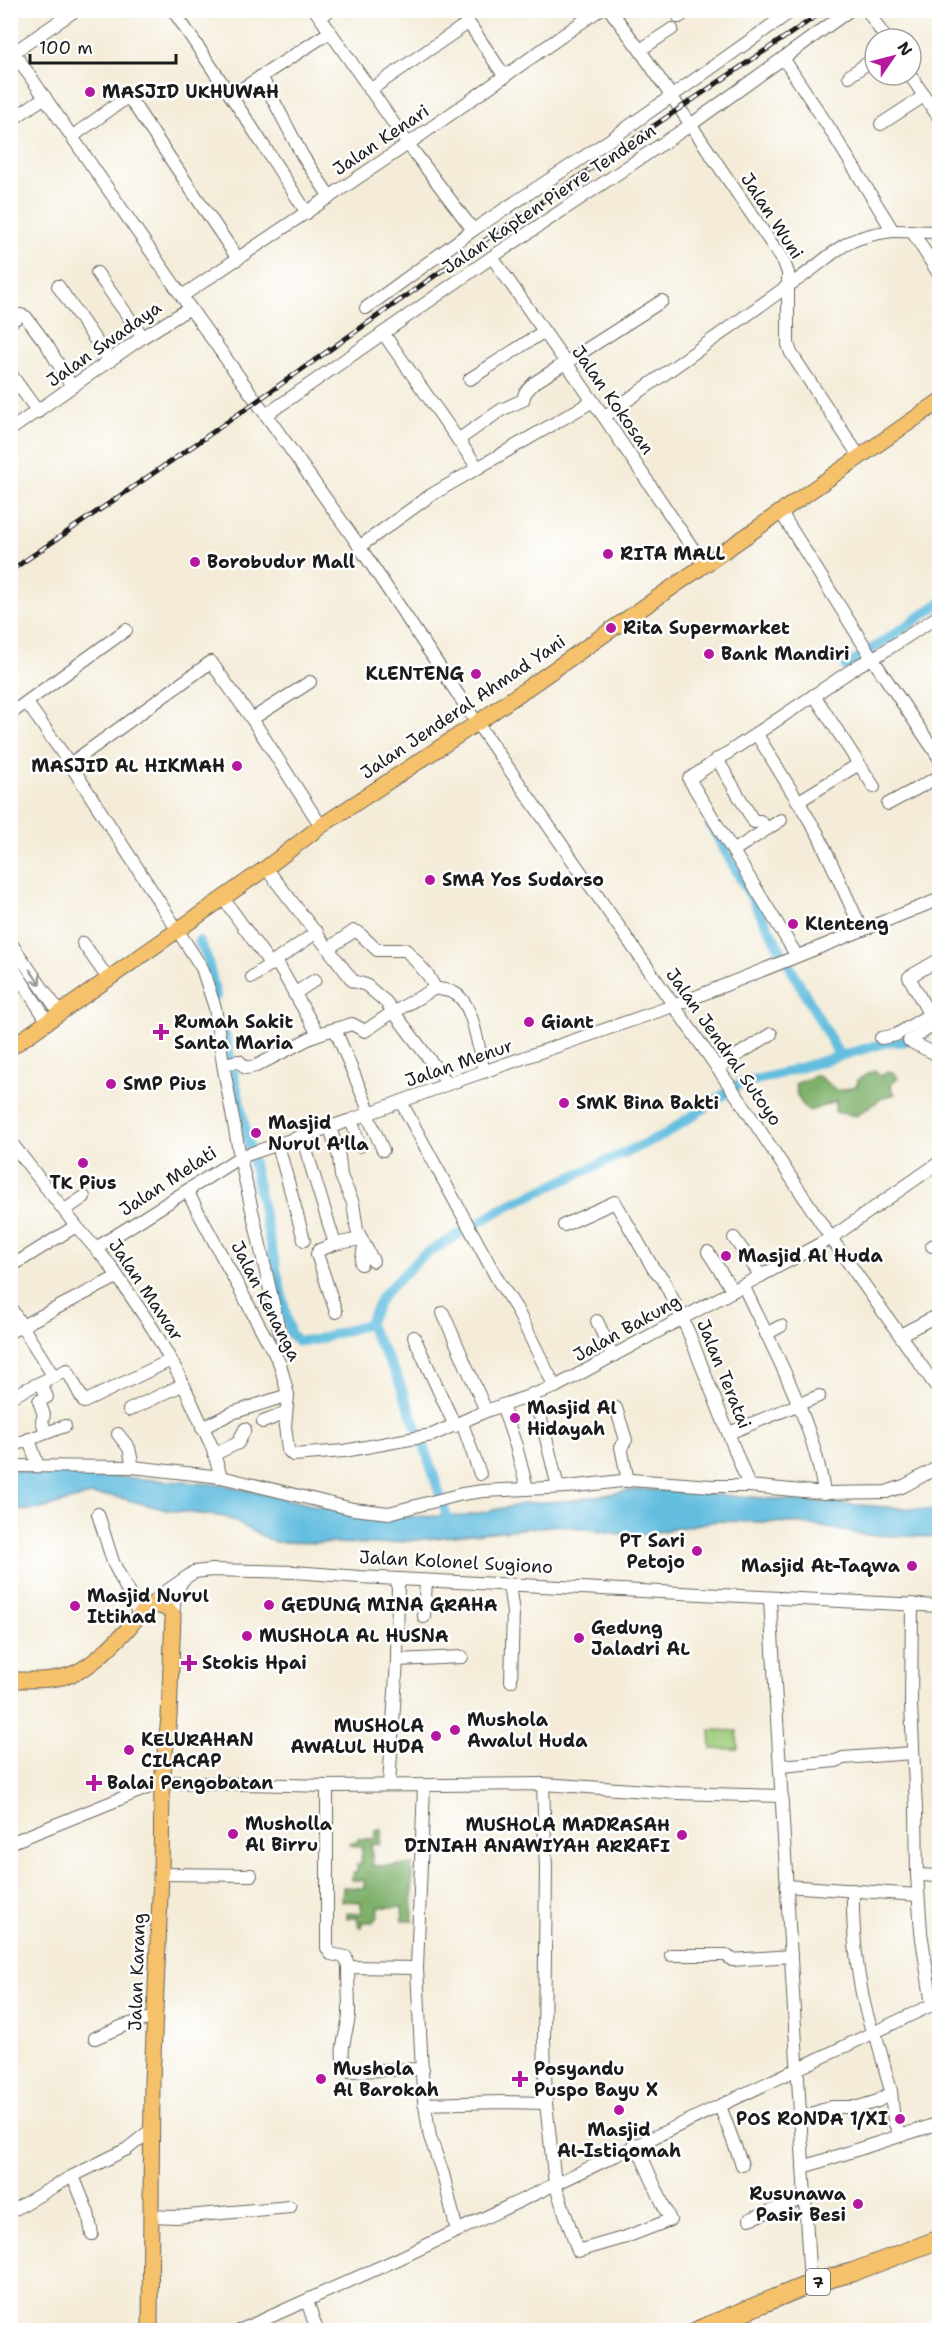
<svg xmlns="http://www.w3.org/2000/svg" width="950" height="2341" viewBox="0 0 950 2341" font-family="'Shantell Sans',sans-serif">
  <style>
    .green { fill: #9ecc7a; stroke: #5d744b; stroke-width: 1.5 }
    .forest { fill: #7eb06a; stroke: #4d6643; stroke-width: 1.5 }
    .water { fill: #62bddf; stroke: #3f6c7e; stroke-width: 1.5 }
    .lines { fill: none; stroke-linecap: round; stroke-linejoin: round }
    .canal { stroke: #62bddf; stroke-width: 10 }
    .minor-casing { stroke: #68655e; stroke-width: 14 }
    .major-casing { stroke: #68655e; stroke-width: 17 }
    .highway-casing { stroke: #68655e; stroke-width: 20 }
    .minor { stroke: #fff; stroke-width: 12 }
    .major { stroke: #f5c16b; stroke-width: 15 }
    .highway { stroke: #f5c16b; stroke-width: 18 }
    .rail-casing { stroke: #1c1c1c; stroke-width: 5 }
    .rail { stroke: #fff; stroke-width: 3; stroke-dasharray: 9; stroke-linecap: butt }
    .oneway { stroke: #999 }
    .poi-dot { fill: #b5179e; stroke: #fff; stroke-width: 2 }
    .labels { text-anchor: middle; stroke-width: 5; stroke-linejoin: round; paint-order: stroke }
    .shield { fill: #fff; stroke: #606060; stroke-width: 1.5 }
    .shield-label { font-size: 16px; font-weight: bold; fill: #1c1c1c }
    .poi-label { font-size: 18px; font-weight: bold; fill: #1c1c1c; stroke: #fff; text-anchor: start }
    .street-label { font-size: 18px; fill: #1c1c1c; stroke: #fff }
  </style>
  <rect width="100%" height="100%" fill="#fff"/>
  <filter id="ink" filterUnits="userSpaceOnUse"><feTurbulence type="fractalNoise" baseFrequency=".0167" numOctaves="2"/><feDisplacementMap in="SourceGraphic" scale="12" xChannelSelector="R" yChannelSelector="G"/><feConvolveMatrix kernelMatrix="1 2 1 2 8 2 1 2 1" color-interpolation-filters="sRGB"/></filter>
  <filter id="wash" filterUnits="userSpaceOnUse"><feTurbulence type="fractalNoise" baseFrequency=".008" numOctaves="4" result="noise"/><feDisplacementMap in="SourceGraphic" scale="24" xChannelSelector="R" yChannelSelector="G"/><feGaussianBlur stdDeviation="1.35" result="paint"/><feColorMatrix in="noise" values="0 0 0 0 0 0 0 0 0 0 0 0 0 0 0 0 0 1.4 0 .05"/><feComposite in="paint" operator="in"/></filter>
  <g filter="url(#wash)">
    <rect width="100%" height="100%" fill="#f4ecd8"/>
    <!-- green -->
    <polygon class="green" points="710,1730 737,1731 738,1749 711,1749"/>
    <!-- forest -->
    <g class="forest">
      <polygon points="875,1070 880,1076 888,1072 893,1072 898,1078 891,1084 892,1091 895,1094 884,1097 856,1116 835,1112 836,1101 810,1111 804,1108 797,1095 795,1084 817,1075 838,1091 856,1086 858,1083 857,1080"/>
      <polygon points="382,1829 380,1844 371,1845 373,1866 412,1865 413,1921 403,1921 402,1907 379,1907 378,1917 373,1922 362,1922 362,1927 359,1927 357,1917 347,1919 347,1913 361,1914 361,1902 342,1901 343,1887 364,1888 364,1880 352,1880 353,1872 357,1872 357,1864 361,1864 362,1847 349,1845 350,1843 358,1842 358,1839 376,1839 376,1830"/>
    </g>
    <!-- water -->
    <polygon class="water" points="10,1469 223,1485 366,1517 465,1516 527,1503 567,1501 640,1489 939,1511 939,1537 866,1535 801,1523 716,1521 635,1536 558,1525 379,1544 274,1542 226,1517 167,1510 113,1496 90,1495 41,1509 11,1511"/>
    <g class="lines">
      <!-- canal -->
      <g class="canal">
        <polyline points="846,667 940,603"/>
        <polyline points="710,824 840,1056"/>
        <polyline points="199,941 207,957 216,996"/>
        <polyline points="223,1026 290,1333 297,1341 315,1340 368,1324"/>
        <polyline points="450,1525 424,1446 396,1374 368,1324 383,1295 422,1256 507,1206 664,1135 741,1083 768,1077 888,1042 903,1042 915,1033"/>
      </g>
    </g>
  </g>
  <g filter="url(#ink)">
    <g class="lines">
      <!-- minor casing -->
      <g class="minor-casing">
        <g id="minor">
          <polyline points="173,10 249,123 307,213"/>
          <polyline points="315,10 408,144 473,230"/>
          <polyline points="460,10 505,77"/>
          <polyline points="610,10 640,50 784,262 788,273 788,344 791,353 859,456"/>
          <polyline points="867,10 886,39"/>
          <polyline points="320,17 330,10"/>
          <polyline points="679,17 689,10"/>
          <polyline points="10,47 190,308 355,540 477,723 739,1099 831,1238 940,1392"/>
          <polyline points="640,50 672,29"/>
          <polyline points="14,52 76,10"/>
          <polyline points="910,75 940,119"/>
          <polyline points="261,76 302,155 330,197"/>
          <polyline points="849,76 875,58"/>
          <polyline points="370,90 468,23"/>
          <polyline points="231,96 330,32"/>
          <polyline points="10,121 45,97"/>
          <polyline points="881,124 924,96"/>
          <polyline points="73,136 126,98 130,99 238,259"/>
          <polyline points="893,231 940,232"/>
          <polyline points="912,231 940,276"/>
          <polyline points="492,257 604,417 704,565"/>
          <polyline points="10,271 11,271"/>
          <polyline points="97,273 143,337"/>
          <polyline points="58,286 110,361"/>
          <polyline points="182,296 408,144 599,10"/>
          <polyline points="366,308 473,230 611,139 793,10"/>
          <polyline points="10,322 21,315 26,317 47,345 72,387"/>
          <polyline points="383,333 478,468"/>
          <polyline points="10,373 38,412"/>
          <polyline points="470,379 543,332"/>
          <polyline points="266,415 492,257 689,126 850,10"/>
          <path d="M604 417 789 285C809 274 824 258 843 246 857 237 877 233 893 231L830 129 783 58"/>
          <polyline points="10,430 143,337 190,308"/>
          <polyline points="458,440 501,410 523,400 525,393 534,383 662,301"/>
          <polyline points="780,511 872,658 940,759"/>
          <polyline points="359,547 431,495 593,401"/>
          <polyline points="814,695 874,787"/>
          <polyline points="27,703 70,764 202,968 215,1008 223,1064 240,1157 96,1248"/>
          <polyline points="10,714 126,630"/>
          <polyline points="252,719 310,682"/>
          <polyline points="756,733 818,834 862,930"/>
          <polyline points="717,759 754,822 760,821 767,829"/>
          <polyline points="70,764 211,662 252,719 321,826"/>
          <polyline points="799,801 859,764"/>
          <polyline points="888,804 940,776"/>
          <polyline points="733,851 781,820"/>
          <polyline points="266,868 353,981 366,985 386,1002 448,1084"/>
          <polyline points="223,898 271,965"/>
          <polyline points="10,942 60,1013"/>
          <polyline points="83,943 109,980"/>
          <path d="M329 948 354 931 358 932 377 950H406L428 975 435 988C420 998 409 1002 394 1013"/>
          <polyline points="797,956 689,779 859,665 880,654 940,615"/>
          <polyline points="276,961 318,1034"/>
          <polyline points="10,963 48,1022"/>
          <polyline points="252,977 317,932"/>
          <path d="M435 988C441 990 449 990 454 993 474 1002 479 1053 484 1072"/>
          <polyline points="294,994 315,980"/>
          <polyline points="929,1014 909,977 940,959"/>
          <polyline points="940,1021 909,1041 940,1056"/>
          <polyline points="335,1029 370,1113"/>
          <polyline points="881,1038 896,1035 940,1008"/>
          <polyline points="223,1064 239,1061 246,1068 256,1066 318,1034 352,1024 365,1031 393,1012"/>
          <polyline points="717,1068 771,1034"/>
          <polyline points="401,1102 499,1282 516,1308 555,1387"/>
          <polyline points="367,1114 383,1150"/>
          <polyline points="351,1120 360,1146"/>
          <polyline points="330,1127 339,1157 341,1176 353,1203 357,1230 373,1261"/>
          <polyline points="302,1137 335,1244 319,1250 317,1254 336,1312"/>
          <polyline points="10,1141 76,1226 110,1265 153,1329 179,1375 212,1447 221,1477"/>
          <polyline points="278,1145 304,1240"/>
          <polyline points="187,1191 280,1364 288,1395 285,1426 288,1450 293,1455 344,1451 432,1435 486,1411 555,1387 831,1238 940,1162"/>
          <polyline points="65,1210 84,1197"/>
          <polyline points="564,1225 615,1202 653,1268 663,1279 688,1331 749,1486"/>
          <polyline points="734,1238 761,1276"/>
          <polyline points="335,1244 360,1239"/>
          <polyline points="932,1246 940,1242"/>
          <polyline points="708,1252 733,1291"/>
          <polyline points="361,1264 364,1246"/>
          <polyline points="10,1267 76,1226"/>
          <path d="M743 1285C774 1351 814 1422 824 1493"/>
          <polyline points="10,1307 54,1377"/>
          <polyline points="443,1313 486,1411"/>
          <polyline points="597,1321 613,1356"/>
          <polyline points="10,1332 117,1277"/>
          <polyline points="280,1334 240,1157 351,1120 448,1084 673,1006 940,899"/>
          <polyline points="766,1334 781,1326"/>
          <polyline points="900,1335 940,1314"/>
          <polyline points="414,1337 455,1426"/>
          <polyline points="41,1383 47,1397 39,1401 44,1415 42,1421 46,1433"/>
          <polyline points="532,1394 543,1426 558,1487"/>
          <polyline points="10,1397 67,1370 84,1402 171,1360"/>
          <polyline points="502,1405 516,1446 527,1488"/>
          <polyline points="616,1408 626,1440 621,1447 628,1481"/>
          <polyline points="129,1410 182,1385"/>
          <polyline points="263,1422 286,1413"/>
          <polyline points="462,1423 480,1474"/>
          <polyline points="202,1428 232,1413 288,1395"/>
          <polyline points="729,1433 819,1396"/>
          <polyline points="118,1434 129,1448 133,1467"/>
          <polyline points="29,1439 38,1466"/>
          <polyline points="14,1445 65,1426"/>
          <polyline points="215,1454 238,1443 245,1429"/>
          <polyline points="10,1466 133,1467 221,1477 353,1509 389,1513 462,1494 483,1491 567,1487 631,1480 711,1486 749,1486 824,1493 886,1492 904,1486 940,1466"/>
          <polyline points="98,1514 113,1562 140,1616"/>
          <polyline points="509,1584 513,1613 511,1681"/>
          <polyline points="770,1599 810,2284"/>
          <polyline points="152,1604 165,1592 194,1572 212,1570 295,1572 359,1577 940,1606"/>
          <polyline points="912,1604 911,1705 916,1808 917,1875 921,1932 932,2005"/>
          <polyline points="173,1615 175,1596 182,1581"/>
          <polyline points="424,1617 426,1581"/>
          <polyline points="397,1660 462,1657"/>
          <polyline points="781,1766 836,1761 843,1758 913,1753"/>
          <polyline points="389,1784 397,1660 398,1579"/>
          <polyline points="543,1784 546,1870 544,2040 546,2103 555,2184 578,2251 626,2237 670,2220 636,2144"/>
          <polyline points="424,1785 417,1968 423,2093 430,2137 443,2174 457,2231"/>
          <polyline points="327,1786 327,1948 331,1954 346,1957 348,1967"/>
          <polyline points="10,1843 162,1782 327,1786 543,1784 677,1793 782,1796"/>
          <polyline points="161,1874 251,1875"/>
          <polyline points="917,1875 940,1876"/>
          <polyline points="786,1886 918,1895"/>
          <path d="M853 1890C852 1933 858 1993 873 2033"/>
          <polyline points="671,1955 726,1955 732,1960 791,1956"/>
          <path d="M417 1968 348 1967C348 1983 349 1999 349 2015 348 2031 335 2057 349 2071L423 2069"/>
          <polyline points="875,2032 891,2091 894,2122 900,2135"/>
          <polyline points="95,2038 123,2026 155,2017"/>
          <polyline points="424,2104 501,2102 546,2103"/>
          <polyline points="720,2106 742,2165"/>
          <polyline points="799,2118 832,2107 858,2107 878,2101 891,2092"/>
          <polyline points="803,2167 940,2123"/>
          <polyline points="73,2176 88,2213 92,2234"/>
          <polyline points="10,2212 69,2178 127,2149 151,2130"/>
          <polyline points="150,2216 176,2217 290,2207"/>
          <polyline points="750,2219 804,2198"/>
          <polyline points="307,2301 317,2330"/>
          <polyline points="241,2330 398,2259 940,2001"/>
        </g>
      </g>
      <!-- major casing -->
      <g class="major-casing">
        <g id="major">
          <polyline points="10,1048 266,868 321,826 477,723 940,401"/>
          <path d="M10 1680C75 1681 81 1676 126 1631 134 1622 142 1610 152 1604L166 1608 173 1615 169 1717 162 1782 161 1874 152 2081 150 2330"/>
        </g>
      </g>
      <!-- highway casing -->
      <g class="highway-casing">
        <polyline id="highway" points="698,2330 810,2284 853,2272 940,2239"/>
      </g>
      <!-- minor -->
      <use href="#minor" class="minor"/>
      <!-- major -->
      <use href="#major" class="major"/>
      <!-- highway -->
      <use href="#highway" class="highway"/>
      <!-- rail casing -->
      <g class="rail-casing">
        <polyline id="rail" points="10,571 196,444 484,241 825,10"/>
      </g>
      <!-- rail -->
      <use href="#rail" class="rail"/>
    </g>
    <!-- one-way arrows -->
    <defs><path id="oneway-shaft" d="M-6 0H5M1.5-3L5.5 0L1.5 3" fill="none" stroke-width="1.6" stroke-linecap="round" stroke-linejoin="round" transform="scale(1.5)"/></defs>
    <use class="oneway" href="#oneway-shaft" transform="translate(35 977) rotate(55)"/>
  </g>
  <!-- markers -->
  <g class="poi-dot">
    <circle cx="90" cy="92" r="6"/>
    <circle cx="608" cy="554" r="6"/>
    <circle cx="195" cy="562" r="6"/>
    <circle cx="611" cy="628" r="6"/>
    <circle cx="709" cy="654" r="6"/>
    <circle cx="476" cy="674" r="6"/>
    <circle cx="237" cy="766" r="6"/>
    <circle cx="430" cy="880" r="6"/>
    <circle cx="793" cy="924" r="6"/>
    <circle cx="529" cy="1022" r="6"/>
    <path d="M158 1023h6v6h6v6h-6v6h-6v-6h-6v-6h6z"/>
    <circle cx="111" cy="1084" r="6"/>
    <circle cx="564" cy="1103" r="6"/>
    <circle cx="256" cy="1133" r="6"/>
    <circle cx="83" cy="1163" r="6"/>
    <circle cx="726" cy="1256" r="6"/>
    <circle cx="515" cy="1418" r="6"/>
    <circle cx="697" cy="1551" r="6"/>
    <circle cx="912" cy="1566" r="6"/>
    <circle cx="269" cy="1605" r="6"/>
    <circle cx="75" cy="1606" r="6"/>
    <circle cx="247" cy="1636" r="6"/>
    <circle cx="579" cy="1638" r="6"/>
    <path d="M186 1654h6v6h6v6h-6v6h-6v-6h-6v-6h6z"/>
    <circle cx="455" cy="1730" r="6"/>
    <circle cx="436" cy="1736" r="6"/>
    <circle cx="129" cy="1750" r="6"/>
    <path d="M91 1774h6v6h6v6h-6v6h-6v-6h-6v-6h6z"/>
    <circle cx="233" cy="1834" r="6"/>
    <circle cx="682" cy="1835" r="6"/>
    <circle cx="321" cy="2079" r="6"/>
    <path d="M517 2070h6v6h6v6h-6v6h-6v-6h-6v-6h6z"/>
    <circle cx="619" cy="2110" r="6"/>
    <circle cx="900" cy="2119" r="6"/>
    <circle cx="858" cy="2204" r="6"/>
  </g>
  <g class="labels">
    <!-- shield labels -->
    <rect class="shield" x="806" y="2269" width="24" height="26" rx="4.5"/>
    <g class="shield-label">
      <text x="818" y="2288">7</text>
    </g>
    <!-- poi labels -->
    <g class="poi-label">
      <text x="102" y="98">MASJID UKHUWAH</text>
      <text x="620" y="560">RITA MALL</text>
      <text x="207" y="568">Borobudur Mall</text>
      <text x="623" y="634">Rita Supermarket</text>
      <text x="721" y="660">Bank Mandiri</text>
      <text x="464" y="680" text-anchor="end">KLENTENG</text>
      <text x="225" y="772" text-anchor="end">MASJID AL HIKMAH</text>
      <text x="442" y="886">SMA Yos Sudarso</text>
      <text x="805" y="930">Klenteng</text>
      <text x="174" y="1028">Rumah Sakit<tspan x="174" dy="21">Santa Maria</tspan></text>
      <text x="541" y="1028">Giant</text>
      <text x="123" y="1090">SMP Pius</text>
      <text x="576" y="1109">SMK Bina Bakti</text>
      <text x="268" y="1129">Masjid<tspan x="268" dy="21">Nurul A'lla</tspan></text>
      <text x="83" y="1189" text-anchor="middle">TK Pius</text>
      <text x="738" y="1262">Masjid Al Huda</text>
      <text x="527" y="1414">Masjid Al<tspan x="527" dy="21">Hidayah</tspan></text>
      <text x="685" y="1547" text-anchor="end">PT Sari<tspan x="685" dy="21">Petojo</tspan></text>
      <text x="900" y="1572" text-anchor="end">Masjid At-Taqwa</text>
      <text x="87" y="1602">Masjid Nurul<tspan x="87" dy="21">Ittihad</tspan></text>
      <text x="281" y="1611">GEDUNG MINA GRAHA</text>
      <text x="591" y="1634">Gedung<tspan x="591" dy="21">Jaladri AL</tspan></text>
      <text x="259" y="1642">MUSHOLA AL HUSNA</text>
      <text x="202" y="1669">Stokis Hpai</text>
      <text x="467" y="1726">Mushola<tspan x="467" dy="21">Awalul Huda</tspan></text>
      <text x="424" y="1732" text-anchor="end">MUSHOLA<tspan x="424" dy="21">AWALUL HUDA</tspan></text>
      <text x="141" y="1746">KELURAHAN<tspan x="141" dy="21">CILACAP</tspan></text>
      <text x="107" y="1789">Balai Pengobatan</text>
      <text x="245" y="1830">Musholla<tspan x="245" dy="21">Al Birru</tspan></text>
      <text x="670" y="1831" text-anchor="end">MUSHOLA MADRASAH<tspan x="670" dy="21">DINIAH ANAWIYAH ARRAFI</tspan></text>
      <text x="333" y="2075">Mushola<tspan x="333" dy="21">Al Barokah</tspan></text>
      <text x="534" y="2075">Posyandu<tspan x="534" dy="21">Puspo Bayu X</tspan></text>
      <text x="888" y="2125" text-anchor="end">POS RONDA 1/XI</text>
      <text x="619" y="2136" text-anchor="middle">Masjid<tspan x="619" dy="21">Al-Istiqomah</tspan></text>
      <text x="846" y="2200" text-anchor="end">Rusunawa<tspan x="846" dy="21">Pasir Besi</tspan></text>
    </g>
    <!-- street labels -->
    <g class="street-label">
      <text transform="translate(381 140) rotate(-34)" y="6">Jalan Kenari</text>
      <text transform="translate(549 199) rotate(-34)" y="6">Jalan Kapten Pierre Tendean</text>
      <text transform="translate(772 216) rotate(57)" y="6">Jalan Wuni</text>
      <text transform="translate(104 344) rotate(-35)" y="6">Jalan Swadaya</text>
      <text transform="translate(613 400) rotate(55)" y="6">Jalan Kokosan</text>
      <text transform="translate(463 707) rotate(-34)" y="6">Jalan Jenderal Ahmad Yani</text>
      <text transform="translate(724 1047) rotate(55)" y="6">Jalan Jendral Sutoyo</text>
      <text transform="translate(459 1063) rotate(-19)" y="6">Jalan Menur</text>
      <text transform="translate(168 1181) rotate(-33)" y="6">Jalan Melati</text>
      <text transform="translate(146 1290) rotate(56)" y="6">Jalan Mawar</text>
      <text transform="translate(266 1301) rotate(63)" y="6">Jalan Kenanga</text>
      <text transform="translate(627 1328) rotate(-29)" y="6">Jalan Bakung</text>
      <text transform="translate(724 1374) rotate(68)" y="6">Jalan Teratai</text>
      <text transform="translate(456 1562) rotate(3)" y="6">Jalan Kolonel Sugiono</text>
      <text transform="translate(137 1972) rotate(-88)" y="6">Jalan Karang</text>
    </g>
  </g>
  <!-- margin -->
  <rect width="950" height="2341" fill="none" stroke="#fff" stroke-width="36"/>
  <!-- north arrow -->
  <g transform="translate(893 57) rotate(55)"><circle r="28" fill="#ffffff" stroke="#a4a4a4" stroke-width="1.5"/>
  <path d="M0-4.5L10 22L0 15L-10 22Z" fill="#b5179e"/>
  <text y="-9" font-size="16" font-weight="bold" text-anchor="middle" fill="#1c1c1c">N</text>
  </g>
  <!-- scale -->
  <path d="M30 54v9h146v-9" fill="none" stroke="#1c1c1c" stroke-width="3"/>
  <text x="39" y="54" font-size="18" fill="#1c1c1c" stroke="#ffffff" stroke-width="4.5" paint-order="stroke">100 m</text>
</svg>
